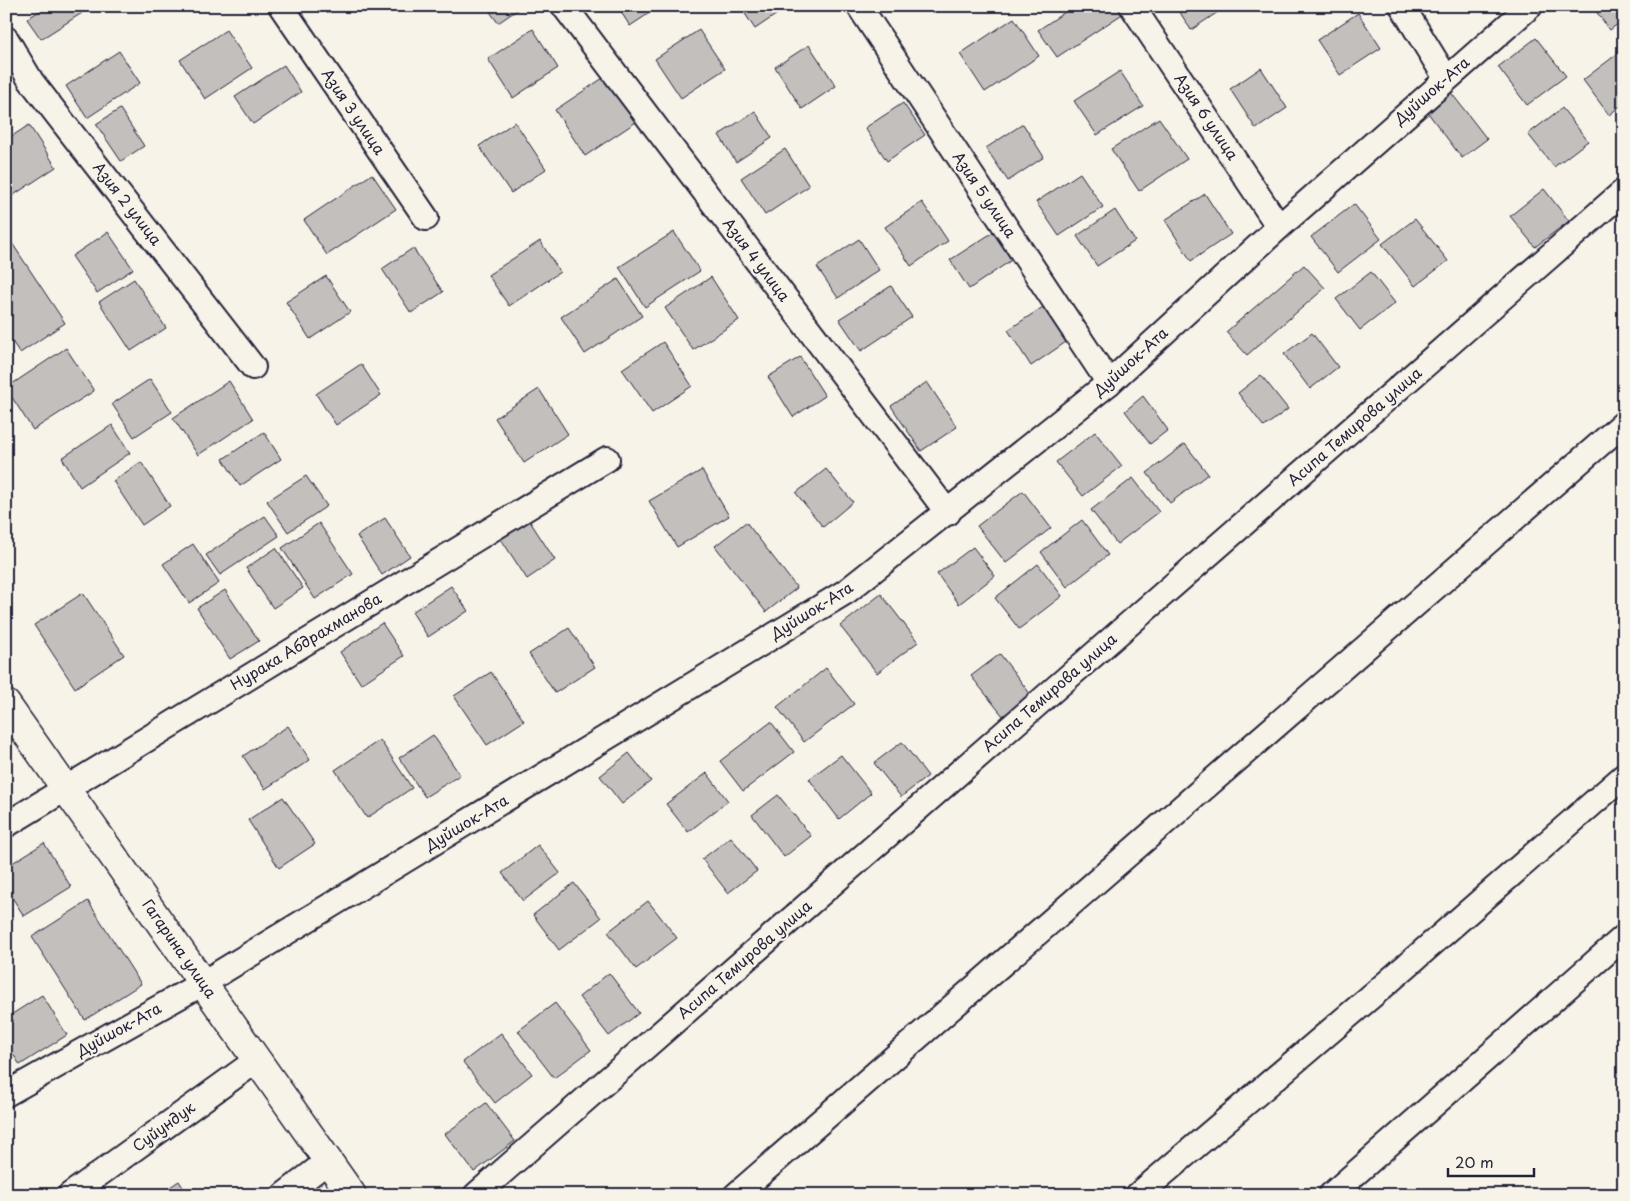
<svg xmlns="http://www.w3.org/2000/svg" width="1630" height="1201" viewBox="0 0 1630 1201" font-family="'Playpen Sans',sans-serif">
  <style>
    .building { fill: #c2bfbd; stroke: #22223b }
    .lines { fill: none; stroke-linecap: round; stroke-linejoin: round }
    .street-casing { stroke: #22223b; stroke-width: 28 }
    .secondary-casing { stroke: #22223b; stroke-width: 31 }
    .street { stroke: #f7f3e8; stroke-width: 24 }
    .secondary { stroke: #f7f3e8; stroke-width: 28 }
    .labels { text-anchor: middle; stroke-width: 4.5; stroke-linejoin: round; paint-order: stroke }
    .street-label { font-size: 15px; fill: #22223b; stroke: #f7f3e8 }
  </style>
  <rect width="100%" height="100%" fill="#f7f3e8"/>
  <filter id="ink" filterUnits="userSpaceOnUse"><feTurbulence type="fractalNoise" baseFrequency=".02" numOctaves="2"/><feDisplacementMap in="SourceGraphic" scale="10" xChannelSelector="R" yChannelSelector="G"/><feConvolveMatrix kernelMatrix="1 2 1 2 8 2 1 2 1" color-interpolation-filters="sRGB"/></filter>
  <g filter="url(#ink)">
    <!-- building -->
    <g class="building">
      <polygon points="47,6 78,6 82,13 41,39 27,19"/>
      <polygon points="486,6 523,6 498,23"/>
      <polygon points="617,6 660,6 630,26"/>
      <polygon points="740,6 789,6 755,29"/>
      <polygon points="1074,6 1124,6 1127,11 1057,57 1038,30"/>
      <polygon points="1176,6 1227,6 1191,30"/>
      <polygon points="1592,6 1624,6 1624,19 1610,30"/>
      <polygon points="1358,13 1381,48 1340,75 1317,40"/>
      <polygon points="1014,18 1039,56 985,92 960,54"/>
      <polygon points="533,29 558,68 513,98 488,59"/>
      <polygon points="226,30 252,68 205,99 180,60"/>
      <polygon points="699,30 725,69 681,98 655,59"/>
      <polygon points="1536,38 1566,76 1527,105 1498,67"/>
      <polygon points="809,45 836,86 802,109 775,67"/>
      <polygon points="119,51 140,83 87,118 66,86"/>
      <polygon points="1621,51 1624,55 1624,103 1609,115 1583,80"/>
      <polygon points="284,65 301,92 253,124 235,97"/>
      <polygon points="1261,68 1287,108 1256,129 1230,89"/>
      <polygon points="1120,71 1143,106 1097,135 1074,101"/>
      <polygon points="606,76 636,122 585,156 555,110"/>
      <polygon points="1449,90 1487,139 1462,158 1425,109"/>
      <polygon points="903,103 925,135 887,161 865,128"/>
      <polygon points="1562,108 1588,141 1554,167 1528,134"/>
      <polygon points="120,109 144,146 121,161 96,124"/>
      <polygon points="755,111 772,138 736,162 719,135"/>
      <polygon points="1159,118 1187,159 1139,191 1111,149"/>
      <polygon points="515,122 546,169 511,193 479,146"/>
      <polygon points="1023,124 1044,157 1008,181 986,148"/>
      <polygon points="29,125 56,167 6,200 6,140"/>
      <polygon points="785,149 809,186 765,215 741,178"/>
      <polygon points="1080,173 1103,207 1059,236 1036,202"/>
      <polygon points="372,174 396,209 327,255 304,220"/>
      <polygon points="1544,189 1569,221 1535,247 1510,216"/>
      <polygon points="1205,194 1231,234 1191,261 1165,220"/>
      <polygon points="922,202 948,241 911,266 885,227"/>
      <polygon points="1354,204 1381,239 1338,272 1311,237"/>
      <polygon points="1115,210 1135,241 1097,266 1077,236"/>
      <polygon points="1415,219 1448,261 1415,286 1382,244"/>
      <polygon points="995,231 1013,259 969,289 950,260"/>
      <polygon points="108,232 133,269 97,293 72,256"/>
      <polygon points="674,232 700,271 645,307 619,267"/>
      <polygon points="6,234 65,323 20,353 6,333"/>
      <polygon points="859,239 879,270 838,298 817,267"/>
      <polygon points="540,241 560,272 509,306 488,275"/>
      <polygon points="413,248 443,292 411,313 382,269"/>
      <polygon points="1304,265 1325,288 1247,355 1226,332"/>
      <polygon points="1371,272 1395,303 1360,330 1336,299"/>
      <polygon points="326,276 350,312 310,339 286,302"/>
      <polygon points="711,277 739,320 693,350 665,308"/>
      <polygon points="134,279 166,328 131,351 99,302"/>
      <polygon points="618,279 642,316 585,354 561,317"/>
      <polygon points="891,286 912,317 861,351 839,319"/>
      <polygon points="1043,307 1066,342 1031,366 1008,330"/>
      <polygon points="1312,333 1338,367 1310,389 1284,354"/>
      <polygon points="663,342 692,386 652,413 622,369"/>
      <polygon points="66,348 94,391 33,430 6,388"/>
      <polygon points="800,357 825,396 793,417 768,377"/>
      <polygon points="361,364 381,395 336,425 316,394"/>
      <polygon points="1261,375 1288,409 1264,427 1238,393"/>
      <polygon points="150,379 172,412 134,437 112,404"/>
      <polygon points="229,381 253,419 198,455 173,418"/>
      <polygon points="927,382 957,427 921,451 891,406"/>
      <polygon points="539,389 568,434 524,463 495,418"/>
      <polygon points="1143,396 1168,430 1150,444 1125,411"/>
      <polygon points="112,425 130,453 80,487 62,458"/>
      <polygon points="264,432 281,459 240,486 223,459"/>
      <polygon points="1095,432 1122,466 1083,496 1056,462"/>
      <polygon points="1185,444 1208,474 1170,503 1147,473"/>
      <polygon points="141,462 170,506 142,525 113,481"/>
      <polygon points="826,469 853,502 823,527 796,493"/>
      <polygon points="702,470 729,516 677,547 649,501"/>
      <polygon points="306,476 327,506 288,532 267,501"/>
      <polygon points="1133,478 1159,512 1117,544 1091,510"/>
      <polygon points="1023,491 1051,528 1006,563 977,526"/>
      <polygon points="265,516 279,536 220,575 206,555"/>
      <polygon points="385,518 410,556 382,575 357,536"/>
      <polygon points="529,520 555,560 527,579 501,539"/>
      <polygon points="1082,520 1108,555 1067,587 1041,552"/>
      <polygon points="746,522 797,588 766,612 715,546"/>
      <polygon points="319,523 353,574 315,599 282,548"/>
      <polygon points="193,544 219,583 189,603 163,564"/>
      <polygon points="973,547 995,576 959,604 937,574"/>
      <polygon points="276,548 303,588 273,608 246,568"/>
      <polygon points="1038,564 1062,596 1019,629 995,598"/>
      <polygon points="451,586 468,611 428,637 412,612"/>
      <polygon points="225,590 259,641 230,659 197,608"/>
      <polygon points="83,593 124,655 75,688 34,625"/>
      <polygon points="881,594 918,642 877,673 840,626"/>
      <polygon points="382,623 404,656 361,684 340,652"/>
      <polygon points="569,628 595,667 555,693 529,654"/>
      <polygon points="1000,654 1031,695 1003,716 971,676"/>
      <polygon points="826,668 854,704 804,742 777,707"/>
      <polygon points="491,672 524,721 487,745 454,696"/>
      <polygon points="771,722 794,752 743,791 720,761"/>
      <polygon points="288,726 310,760 265,789 243,756"/>
      <polygon points="433,735 460,775 425,797 399,758"/>
      <polygon points="380,740 412,788 367,818 335,770"/>
      <polygon points="902,742 928,776 901,797 874,763"/>
      <polygon points="629,753 651,781 622,804 600,776"/>
      <polygon points="841,755 871,793 839,819 809,779"/>
      <polygon points="707,773 728,801 688,832 666,804"/>
      <polygon points="778,795 811,836 784,857 752,815"/>
      <polygon points="283,797 315,844 279,868 248,820"/>
      <polygon points="731,837 757,871 728,893 702,859"/>
      <polygon points="44,843 71,887 24,916 6,888 6,867"/>
      <polygon points="538,845 560,873 523,901 502,873"/>
      <polygon points="574,883 601,918 559,950 533,915"/>
      <polygon points="88,901 141,984 85,1020 32,937"/>
      <polygon points="648,901 677,938 636,969 608,932"/>
      <polygon points="609,973 639,1013 609,1036 579,997"/>
      <polygon points="42,995 67,1035 20,1065 6,1043 6,1018"/>
      <polygon points="555,1003 591,1050 554,1078 518,1031"/>
      <polygon points="501,1033 532,1074 495,1103 463,1062"/>
      <polygon points="486,1103 515,1141 474,1172 445,1134"/>
      <polygon points="179,1181 188,1195 158,1195"/>
    </g>
    <g class="lines">
      <!-- street casing -->
      <g class="street-casing">
        <g id="street">
          <polyline points="281,6 426,218"/>
          <polyline points="564,6 948,513"/>
          <polyline points="859,6 1109,383"/>
          <polyline points="1132,6 1279,227"/>
          <polyline points="1402,6 1446,78"/>
          <polyline points="6,39 31,81 253,367"/>
          <polyline points="6,825 607,459"/>
          <polyline points="6,1094 203,983 847,591 1109,383 1279,227 1530,6"/>
          <polyline points="70,1195 257,1060"/>
          <polyline points="284,1195 328,1161"/>
          <polyline points="476,1195 1624,191"/>
          <polyline points="736,1195 1624,423"/>
          <polyline points="1138,1195 1388,982 1624,776"/>
          <polyline points="1331,1195 1624,937"/>
        </g>
      </g>
      <!-- secondary casing -->
      <g class="secondary-casing">
        <polyline id="secondary" points="6,704 352,1195"/>
      </g>
      <!-- street -->
      <use href="#street" class="street"/>
      <!-- secondary -->
      <use href="#secondary" class="secondary"/>
    </g>
  </g>
  <g class="labels">
    <!-- street labels -->
    <g class="street-label">
      <text transform="translate(1432 91) rotate(-41)" y="5">Дуйшок-Ата</text>
      <text transform="translate(353 112) rotate(56)" y="5">Азия 3 улица</text>
      <text transform="translate(1206 117) rotate(56)" y="5">Азия 6 улица</text>
      <text transform="translate(984 195) rotate(56)" y="5">Азия 5 улица</text>
      <text transform="translate(127 204) rotate(52)" y="5">Азия 2 улица</text>
      <text transform="translate(756 260) rotate(53)" y="5">Азия 4 улица</text>
      <text transform="translate(1131 362) rotate(-42)" y="5">Дуйшок-Ата</text>
      <text transform="translate(1355 427) rotate(-41)" y="5">Асипа Темирова улица</text>
      <text transform="translate(812 611) rotate(-32)" y="5">Дуйшок-Ата</text>
      <text transform="translate(306 642) rotate(-31)" y="5">Нурака Абдрахманова</text>
      <text transform="translate(1050 693) rotate(-41)" y="5">Асипа Темирова улица</text>
      <text transform="translate(467 823) rotate(-31)" y="5">Дуйшок-Ата</text>
      <text transform="translate(179 949) rotate(55)" y="5">Гагарина улица</text>
      <text transform="translate(745 960) rotate(-41)" y="5">Асипа Темирова улица</text>
      <text transform="translate(119 1030) rotate(-29)" y="5">Дуйшок-Ата</text>
      <text transform="translate(164 1127) rotate(-36)" y="5">Суйундук</text>
    </g>
  </g>
  <!-- margin -->
  <rect width="1630" height="1201" fill="none" stroke="#f7f3e8" stroke-width="25"/>
  <rect x="12" y="12" width="1605" height="1176" fill="none" stroke="#22223b" stroke-width="2" filter="url(#ink)"/>
  <!-- scale -->
  <path d="M1448 1168v8h86v-8" fill="none" stroke="#22223b" stroke-width="2.5"/>
  <text x="1455" y="1168" font-size="15" fill="#22223b" stroke="#f7f3e8" stroke-width="4" paint-order="stroke">20 m</text>
</svg>
